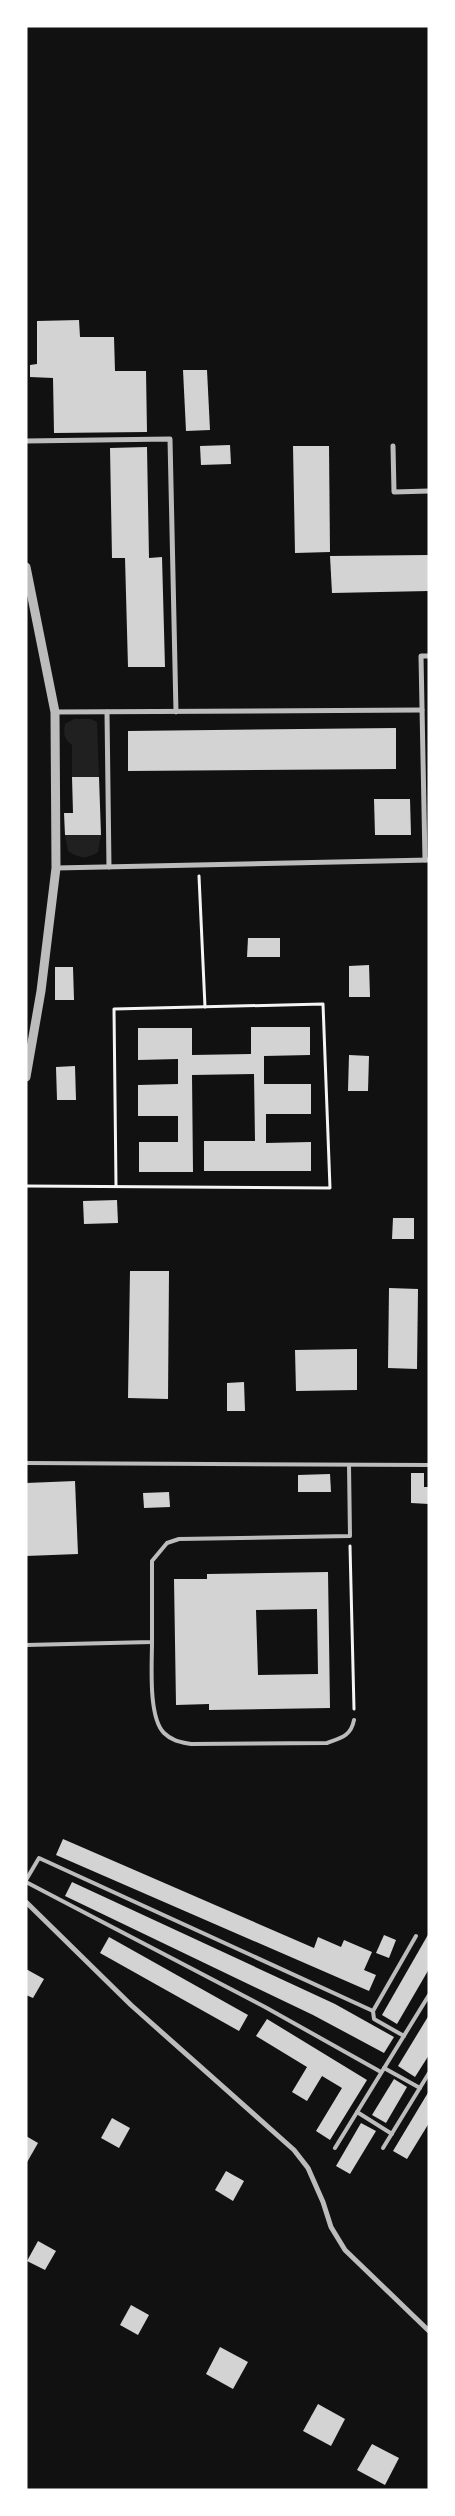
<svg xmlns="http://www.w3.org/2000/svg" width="455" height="2516" viewBox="0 0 455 2516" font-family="'PT Serif',serif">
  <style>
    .green { fill: #202020 }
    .building { fill: #d3d3d3; fill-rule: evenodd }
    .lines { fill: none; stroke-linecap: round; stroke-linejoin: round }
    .path { stroke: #f5f5f5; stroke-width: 3 }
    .service { stroke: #bcbcbc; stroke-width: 4 }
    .minor { stroke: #bcbcbc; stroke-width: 5 }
    .tertiary { stroke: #bcbcbc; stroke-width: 9 }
  </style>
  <rect width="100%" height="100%" fill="#111"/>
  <!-- green -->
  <g class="green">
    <path d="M74 719H91L97 722 99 777H72V745C64 739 63 734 65 724Z"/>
    <path d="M65 835H101L98 852C87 859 80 859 68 851Z"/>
  </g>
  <!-- building -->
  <g class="building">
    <polygon points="79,320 80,337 114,337 115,371 146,371 147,432 54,433 53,378 30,377 30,365 37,364 37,321"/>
    <polygon points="183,370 207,370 210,430 186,431"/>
    <polygon points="230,445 231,464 201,465 200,446"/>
    <polygon points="293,446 329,446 330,552 295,553"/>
    <polygon points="147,447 149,558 162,557 165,667 128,667 125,558 112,558 110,448"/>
    <polygon points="429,555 429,591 332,593 330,556"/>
    <polygon points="396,728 396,769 128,771 128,731"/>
    <polygon points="72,777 99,777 101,835 65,835 64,813 73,813"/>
    <polygon points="374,799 410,799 411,835 375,835"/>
    <polygon points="248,938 280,938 280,957 247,957"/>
    <polygon points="369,965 370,997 349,997 349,966"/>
    <polygon points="55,967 73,967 74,1000 55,1000"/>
    <polygon points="251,1027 310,1027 310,1055 264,1056 264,1084 311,1084 311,1114 266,1114 266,1143 311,1142 311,1171 204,1171 204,1141 255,1141 254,1074 192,1075 193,1172 139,1172 139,1142 178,1142 178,1116 138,1116 138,1085 178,1084 178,1059 138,1060 138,1028 192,1028 192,1055 251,1054"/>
    <polygon points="349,1055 369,1056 368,1091 348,1091"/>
    <polygon points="75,1066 76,1100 57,1100 56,1067"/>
    <polygon points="117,1200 118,1223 84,1224 83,1201"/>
    <polygon points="393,1218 414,1218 414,1239 392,1239"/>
    <polygon points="130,1271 169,1271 168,1399 128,1398"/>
    <polygon points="389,1288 418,1289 417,1369 388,1368"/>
    <polygon points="357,1349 357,1390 296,1391 295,1350"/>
    <polygon points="244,1382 245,1411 227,1411 227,1383"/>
    <polygon points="411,1473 424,1473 424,1487 429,1487 429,1504 411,1503"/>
    <polygon points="330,1474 331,1492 298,1492 298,1475"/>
    <polygon points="75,1481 78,1554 26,1556 26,1483"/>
    <polygon points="169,1492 170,1507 144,1508 143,1493"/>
    <path d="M328 1572 330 1708 209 1710V1704L176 1705 174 1579H207V1574ZM317 1609 318 1674 258 1675 256 1610Z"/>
    <polygon points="63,1839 314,1948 318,1937 341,1947 344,1940 372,1952 364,1970 376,1975 369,1991 56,1855"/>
    <polygon points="72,1882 335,2004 394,2037 384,2053 313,2015 65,1896"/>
    <polygon points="429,1933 429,1969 397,2024 382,2015"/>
    <polygon points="384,1935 396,1940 389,1958 376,1953"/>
    <polygon points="109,1937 248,2015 239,2031 100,1953"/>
    <polygon points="26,1969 44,1979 33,1998 26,1995"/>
    <polygon points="429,2015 429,2055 415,2077 398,2066"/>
    <polygon points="267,2019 367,2080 330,2140 316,2131 342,2088 322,2076 307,2101 292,2092 307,2067 256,2036"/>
    <polygon points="394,2079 407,2087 386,2123 372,2115"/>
    <polygon points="429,2091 429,2123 407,2159 393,2151"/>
    <polygon points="112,2118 130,2128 119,2148 101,2138"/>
    <polygon points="361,2123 376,2131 350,2174 336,2166"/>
    <polygon points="26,2136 38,2143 26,2164"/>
    <polygon points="226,2171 244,2181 233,2201 215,2190"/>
    <polygon points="38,2241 56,2251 45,2270 27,2261"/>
    <polygon points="131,2305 149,2315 138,2335 120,2325"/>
    <polygon points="220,2347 248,2362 233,2389 206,2374"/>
    <polygon points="318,2404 345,2419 331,2446 303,2431"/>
    <polygon points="372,2444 399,2458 385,2485 357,2470"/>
  </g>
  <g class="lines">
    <!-- path -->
    <g class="path">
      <polyline points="199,876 205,1007"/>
      <polyline points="26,1186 330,1188 323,1004 114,1009 116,1185"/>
      <polyline points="350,1546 354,1709"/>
    </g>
    <!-- service -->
    <g class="service">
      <polyline points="26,1463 429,1465"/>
      <path d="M152 1642C152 1664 148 1717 164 1733 172 1741 181 1742 191 1744L327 1743C341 1738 351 1736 354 1720"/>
      <polyline points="26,1645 152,1642 152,1561 167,1543 179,1539 350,1536 349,1465"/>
      <polyline points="26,1880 39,1858 373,2011 416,1936"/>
      <polyline points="26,1882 265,2007 381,2072"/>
      <polyline points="373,2011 374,2019 404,2036"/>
      <polyline points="384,2068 420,2088"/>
      <polyline points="357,2112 392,2134"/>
      <polyline points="335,2148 429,1995"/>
      <polyline points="383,2148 429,2073"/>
    </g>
    <!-- minor -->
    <g class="minor">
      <polyline points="26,441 170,439 176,712"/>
      <polyline points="393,446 394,492 429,491"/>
      <polyline points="55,712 422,710"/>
      <polyline points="107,712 109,867"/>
      <polyline points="425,860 421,656 429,656"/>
      <polyline points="56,868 429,860"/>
      <polyline points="26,1902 131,2005 294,2150 308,2168 323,2202 331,2227 345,2250 429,2331"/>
    </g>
    <!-- tertiary -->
    <polyline class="tertiary" points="26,567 55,712 56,868 41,991 26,1077"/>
  </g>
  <!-- border -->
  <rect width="455" height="2516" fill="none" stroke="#ffffff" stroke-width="55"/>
</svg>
